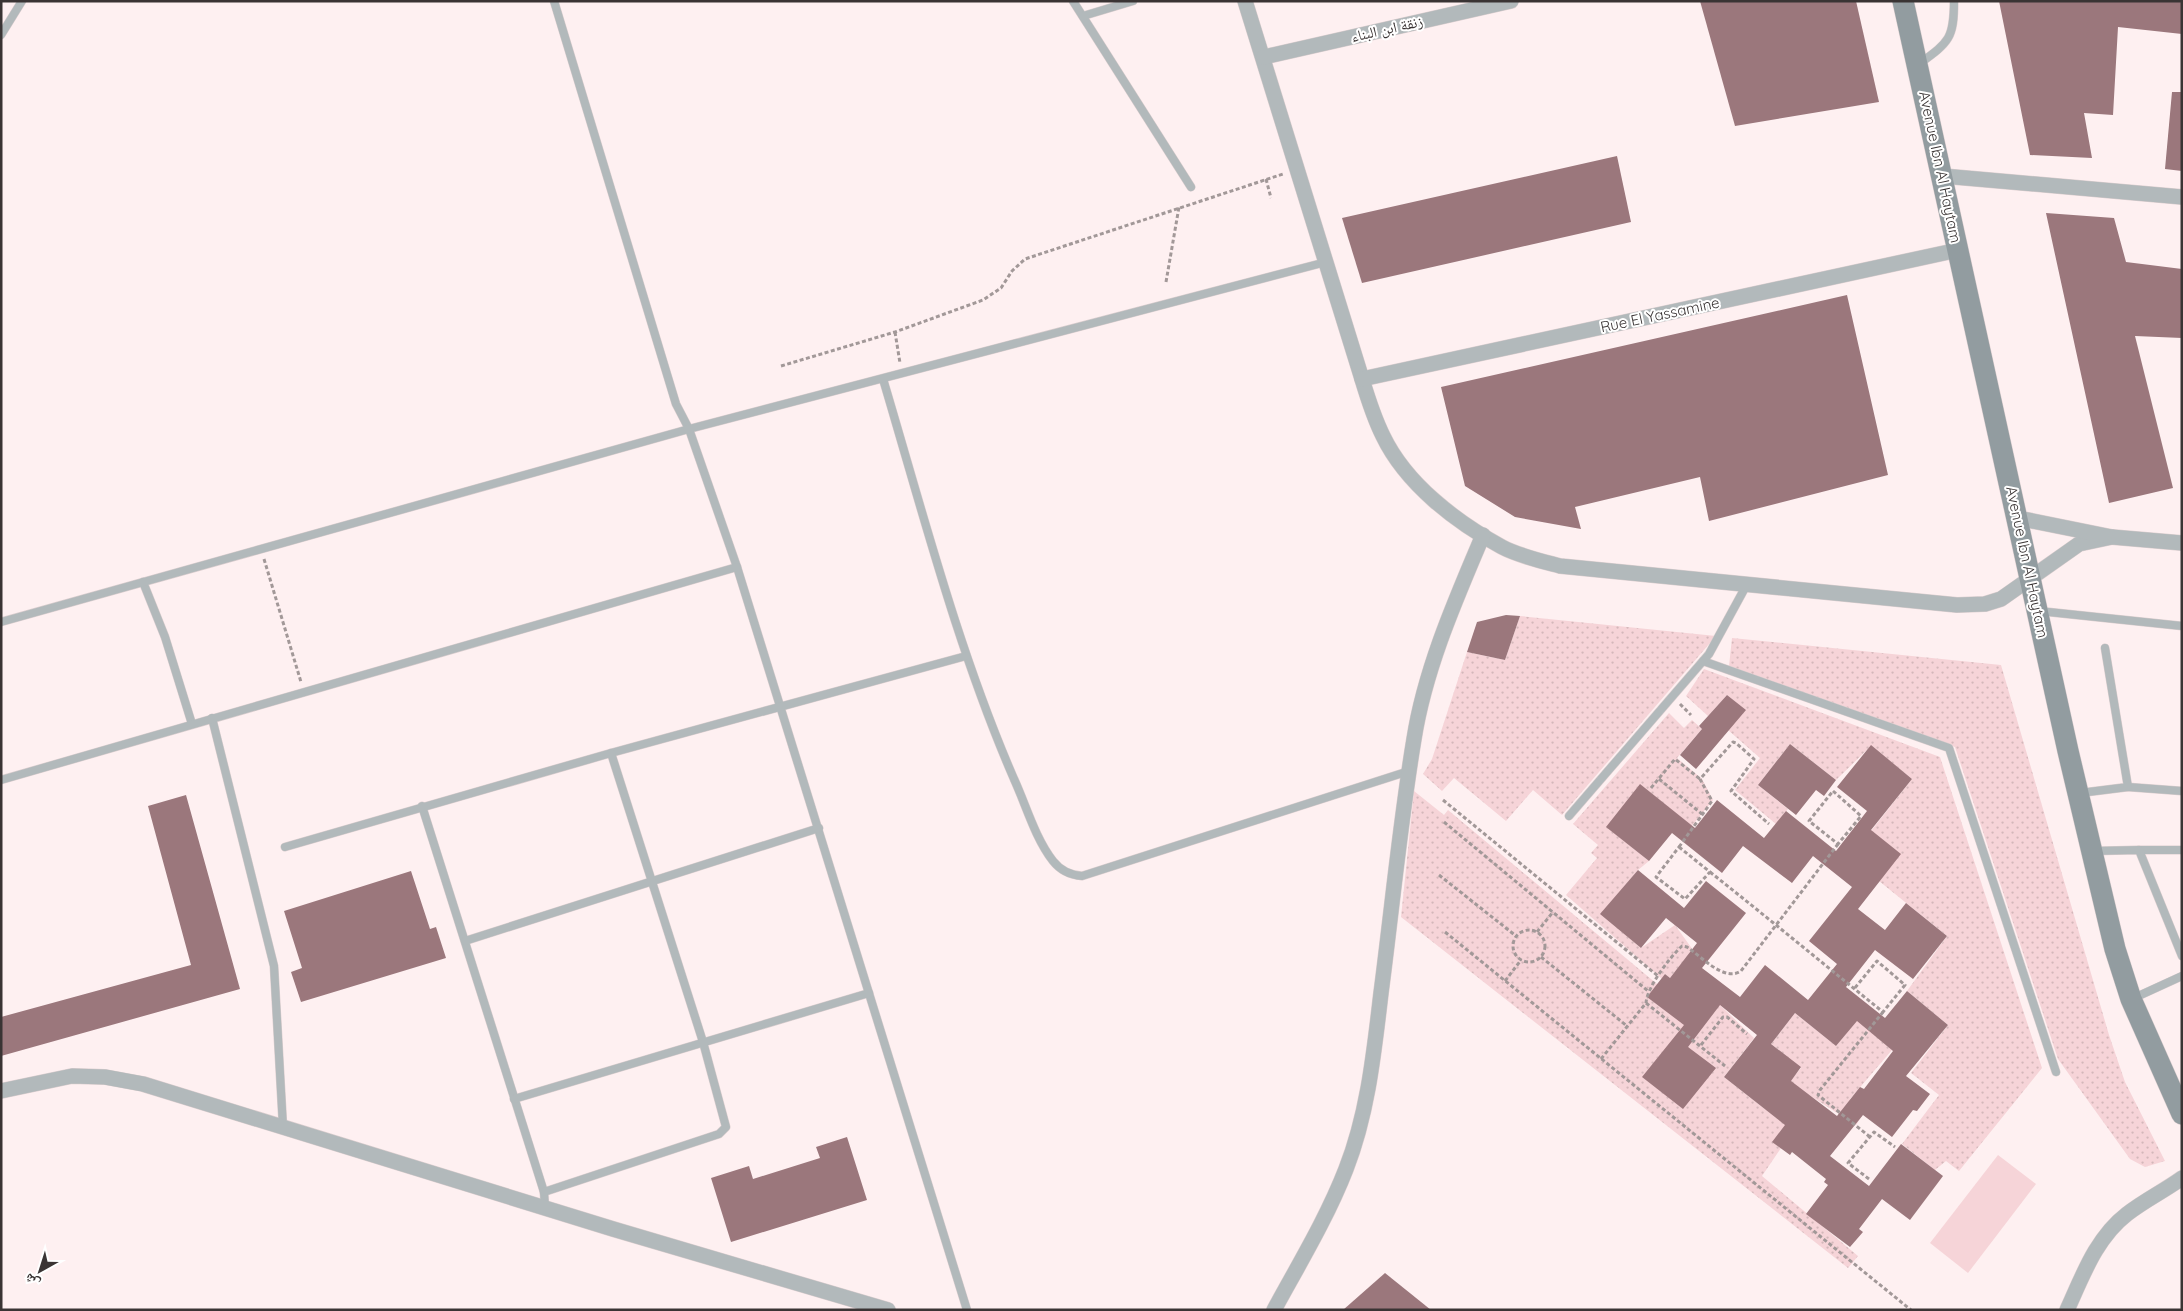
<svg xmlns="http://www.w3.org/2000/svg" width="2183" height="1311" viewBox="0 0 2183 1311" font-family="Quicksand,'Noto Naskh Arabic',sans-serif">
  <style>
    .grass { fill: url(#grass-dots) }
    .garden { fill: #f6d4d8 }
    .building { fill: #9b777c; fill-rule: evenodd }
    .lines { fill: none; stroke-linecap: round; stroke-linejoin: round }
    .lane-casing { stroke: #dbcecf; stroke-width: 9 }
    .street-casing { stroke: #dbcecf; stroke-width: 16 }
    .secondary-casing { stroke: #dbcecf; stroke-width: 22 }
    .path { stroke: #a29898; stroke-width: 3; stroke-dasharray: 4 2.5; stroke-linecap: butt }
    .lane { stroke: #b2b9bb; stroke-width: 8 }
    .street { stroke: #b2b9bb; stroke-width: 15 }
    .secondary { stroke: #929ca0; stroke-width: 21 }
    .labels { text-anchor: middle; stroke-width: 4; stroke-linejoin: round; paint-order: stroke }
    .street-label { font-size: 15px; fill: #3a3434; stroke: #fff }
  </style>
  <defs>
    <pattern id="grass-dots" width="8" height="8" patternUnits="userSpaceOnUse" patternTransform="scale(1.25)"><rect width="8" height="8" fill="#f6d4d8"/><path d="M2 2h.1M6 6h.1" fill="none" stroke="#d4b7ba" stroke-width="1.8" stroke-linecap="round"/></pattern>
  </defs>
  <rect width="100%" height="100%" fill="#fef0f1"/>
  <!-- grass -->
  <g class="grass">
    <polygon points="1520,616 1716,636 1562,815 1533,790 1506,821 1454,778 1442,791 1423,774 1432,759 1467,652 1505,660"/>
    <polygon points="1732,638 2001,665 2109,1035 2125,1082 2165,1161 2145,1167 2130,1159 2058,1059 1955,747 1729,666"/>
    <polygon points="1704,669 1940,757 2042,1068 1959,1171 1946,1161 1935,1170 1902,1144 1939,1095 1911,1073 1948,1025 1907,991 1947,936 1879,881 1871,831 1912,779 1871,746 1836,780 1790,744 1758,785 1788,809 1776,824 1735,790 1760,758 1728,730 1745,710 1727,695 1708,716 1686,696"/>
    <polygon points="1669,713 1684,728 1692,720 1702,729 1677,758 1702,779 1713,800 1691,827 1607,827 1649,861 1638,870 1601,914 1641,948 1675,925 1693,950 1670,978 1665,974 1662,979 1566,895 1597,858 1591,853 1598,845 1573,824"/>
    <polygon points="1414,791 1444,815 1448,810 1657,984 1720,1005 1754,1038 1724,1077 1766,1110 1801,1068 1771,1044 1795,1013 1836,1046 1858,1019 1892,1050 1850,1099 1865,1111 1856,1125 1809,1095 1773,1142 1781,1148 1762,1176 1858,1256 1848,1268 1401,917"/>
  </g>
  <!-- garden -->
  <polygon class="garden" points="1998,1155 2036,1184 1968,1273 1930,1243"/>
  <!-- building -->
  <g class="building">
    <polygon points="1700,1 1856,1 1879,102 1735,126"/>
    <polygon points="1999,1 2182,1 2182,34 2118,27 2113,115 2084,113 2092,158 2030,155"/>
    <polygon points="2172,92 2182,92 2182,171 2165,169"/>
    <polygon points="1617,156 1631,222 1362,283 1342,218"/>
    <polygon points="2046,213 2114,218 2126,262 2182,269 2182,338 2135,336 2173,488 2109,503"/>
    <polygon points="1847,295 1888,475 1709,521 1700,477 1575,507 1581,529 1515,517 1465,486 1441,387"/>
    <polygon points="1506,615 1520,616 1505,660 1467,652 1477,622"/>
    <polygon points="1727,695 1746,710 1696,769 1680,755 1702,729 1699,726"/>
    <polygon points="1790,744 1836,780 1824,796 1816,790 1796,815 1758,785"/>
    <path d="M1871 745 1912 779 1871 830 1901 854 1858 909 1885 930 1906 903 1947 936 1913 979 1875 950 1846 987 1885 1018 1907 991 1948 1025 1906 1076 1930 1094 1917 1111 1913 1110 1892 1137 1863 1115 1830 1156 1869 1186 1901 1144 1943 1176 1910 1220 1882 1199 1859 1229 1863 1232 1850 1247 1806 1214 1828 1185 1824 1182 1826 1179 1792 1152 1790 1155 1772 1142 1785 1125 1724 1077 1757 1035 1720 1005 1688 1047 1716 1068 1683 1109 1642 1077 1684 1025 1647 997 1665 974 1670 978 1697 943 1666 918 1641 948 1600 914 1638 870 1684 908 1706 881 1746 913 1702 968 1740 997 1765 965 1808 1000 1837 964 1809 941 1852 887 1813 856 1792 883 1743 846 1722 873 1672 833 1649 861 1606 827 1640 784 1695 828 1717 800 1764 838 1786 811 1836 851 1867 811 1837 787ZM1795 1013 1836 1046 1857 1021 1893 1051 1864 1089 1860 1087 1837 1116 1791 1081 1801 1067 1771 1044Z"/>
    <polygon points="186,795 240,989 1,1056 1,1017 191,965 148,806"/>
    <polygon points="411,871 430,929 436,927 446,958 301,1002 291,972 302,968 284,911"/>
    <polygon points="847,1137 867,1200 731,1242 711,1178 749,1166 753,1179 820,1158 816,1147"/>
    <polygon points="1385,1273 1431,1310 1343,1310"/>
  </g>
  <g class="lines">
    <!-- lane casing -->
    <g class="lane-casing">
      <g id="lane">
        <polyline points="554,1 676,404 689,429 737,567 967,1310"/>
        <polyline points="1073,1 1191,187"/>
        <polyline points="1083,16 1133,1"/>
        <polyline points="1,35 22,1"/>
        <path d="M1919 64C1949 42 1954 39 1954 1"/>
        <path d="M883 379C923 513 958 650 1014 779 1026 805 1035 838 1053 861 1060 870 1070 875 1082 876L1409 771"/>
        <polyline points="143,582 165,637 192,724"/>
        <polyline points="2039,611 2182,626"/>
        <polyline points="1,622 689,429 1326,262"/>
        <polyline points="1703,661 1949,748 2056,1072"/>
        <polyline points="212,718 274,966 283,1127"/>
        <polyline points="1,780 737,567"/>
        <polyline points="2128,787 2182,791"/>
        <polyline points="2080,793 2128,787 2105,648"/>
        <polyline points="422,806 544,1192 545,1208"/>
        <polyline points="1569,816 1709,654 1746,586"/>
        <polyline points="285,847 611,753 966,656"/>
        <polyline points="2139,850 2182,850"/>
        <polyline points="2092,851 2139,850 2182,956"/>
        <polyline points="465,941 819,828"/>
        <polyline points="2134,998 2182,976"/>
        <polyline points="514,1099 869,993"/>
        <polyline points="544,1192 719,1134 726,1127 703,1042 611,753"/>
      </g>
    </g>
    <!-- street casing -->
    <g class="street-casing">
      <g id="street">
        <path d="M1245 1 1362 379C1368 399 1374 418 1383 436 1406 484 1456 522 1502 547 1519 556 1541 561 1560 566L1957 605 1985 604 2001 599 2079 544 2112 537"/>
        <polyline points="1264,57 1511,1"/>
        <polyline points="1943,176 2182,197"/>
        <polyline points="1362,379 1958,250"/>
        <polyline points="2018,518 2112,537 2182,543"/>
        <polyline points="1,1091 72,1076 105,1077 143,1084 613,1229 888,1310"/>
        <path d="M1274 1310C1299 1264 1327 1218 1346 1169 1368 1113 1374 1052 1381 993 1392 909 1400 823 1414 739 1425 669 1455 601 1483 535"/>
        <path d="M2067 1310C2083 1275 2096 1238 2127 1214 2145 1200 2164 1191 2182 1178"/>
      </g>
    </g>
    <!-- secondary casing -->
    <g class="secondary-casing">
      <polyline id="secondary" points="1903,1 2068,751 2115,949 2131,999 2182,1114"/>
    </g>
    <!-- path -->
    <g class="path">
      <polyline points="1266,179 1271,198"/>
      <polyline points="1166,282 1179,207"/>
      <polyline points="895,332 900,363"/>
      <polyline points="781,366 895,332 983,300 1001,288 1012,271 1025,259 1283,174"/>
      <polyline points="264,559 301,682"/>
      <polyline points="1680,704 1691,715"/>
      <polyline points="1659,779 1702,814"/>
      <polyline points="1651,788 1675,759 1700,779"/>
      <polygon points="1833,791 1861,816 1838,844 1809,821"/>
      <polyline points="1443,800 1658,976"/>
      <polyline points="1444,822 1648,991"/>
      <polyline points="1679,847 1712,801 1700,779 1733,742 1736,743 1754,759 1731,791 1769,824"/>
      <polygon points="1679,847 1710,872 1685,899 1656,877"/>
      <path d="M1710 872C1768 918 1826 966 1883 1012L1905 985 1877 961 1854 989"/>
      <polyline points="1439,875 1516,936"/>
      <circle cx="1529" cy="946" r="16"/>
      <polyline points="1445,932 1911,1310"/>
      <polyline points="1537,932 1553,912"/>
      <polyline points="1541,957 1627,1026"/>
      <polyline points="1505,981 1521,960"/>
      <polyline points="1646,1003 1725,1066"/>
      <polyline points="1701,1045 1723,1017 1727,1017 1747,1034"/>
      <path d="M1601 1059 1646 1003C1647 987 1670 957 1682 946L1687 947C1702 957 1724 982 1741 971L1838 844"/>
      <polyline points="1870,1137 1818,1095 1820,1090 1883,1012"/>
      <polyline points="1869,1179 1848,1163 1874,1132 1895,1147"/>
    </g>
    <!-- lane -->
    <use href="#lane" class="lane"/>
    <!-- street -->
    <use href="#street" class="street"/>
    <!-- secondary -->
    <use href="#secondary" class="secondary"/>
  </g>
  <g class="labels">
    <!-- street labels -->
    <g class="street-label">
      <text transform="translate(1387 29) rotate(-13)" y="5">زنقة ابن البناء</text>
      <text transform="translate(1940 167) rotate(78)" y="5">Avenue Ibn Al Haytam</text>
      <text transform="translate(1660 315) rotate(-12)" y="5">Rue El Yassamine</text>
      <text transform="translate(2027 562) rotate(78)" y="5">Avenue Ibn Al Haytam</text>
    </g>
  </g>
  <!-- border -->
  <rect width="2183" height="1311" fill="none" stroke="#3a3434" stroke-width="5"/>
  <!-- north arrow -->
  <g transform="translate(40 1271) rotate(219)" stroke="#ffffff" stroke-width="4" paint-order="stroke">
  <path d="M0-4L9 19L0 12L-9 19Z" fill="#3a3434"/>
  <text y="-8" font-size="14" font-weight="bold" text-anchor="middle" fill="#3a3434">ش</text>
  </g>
</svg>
